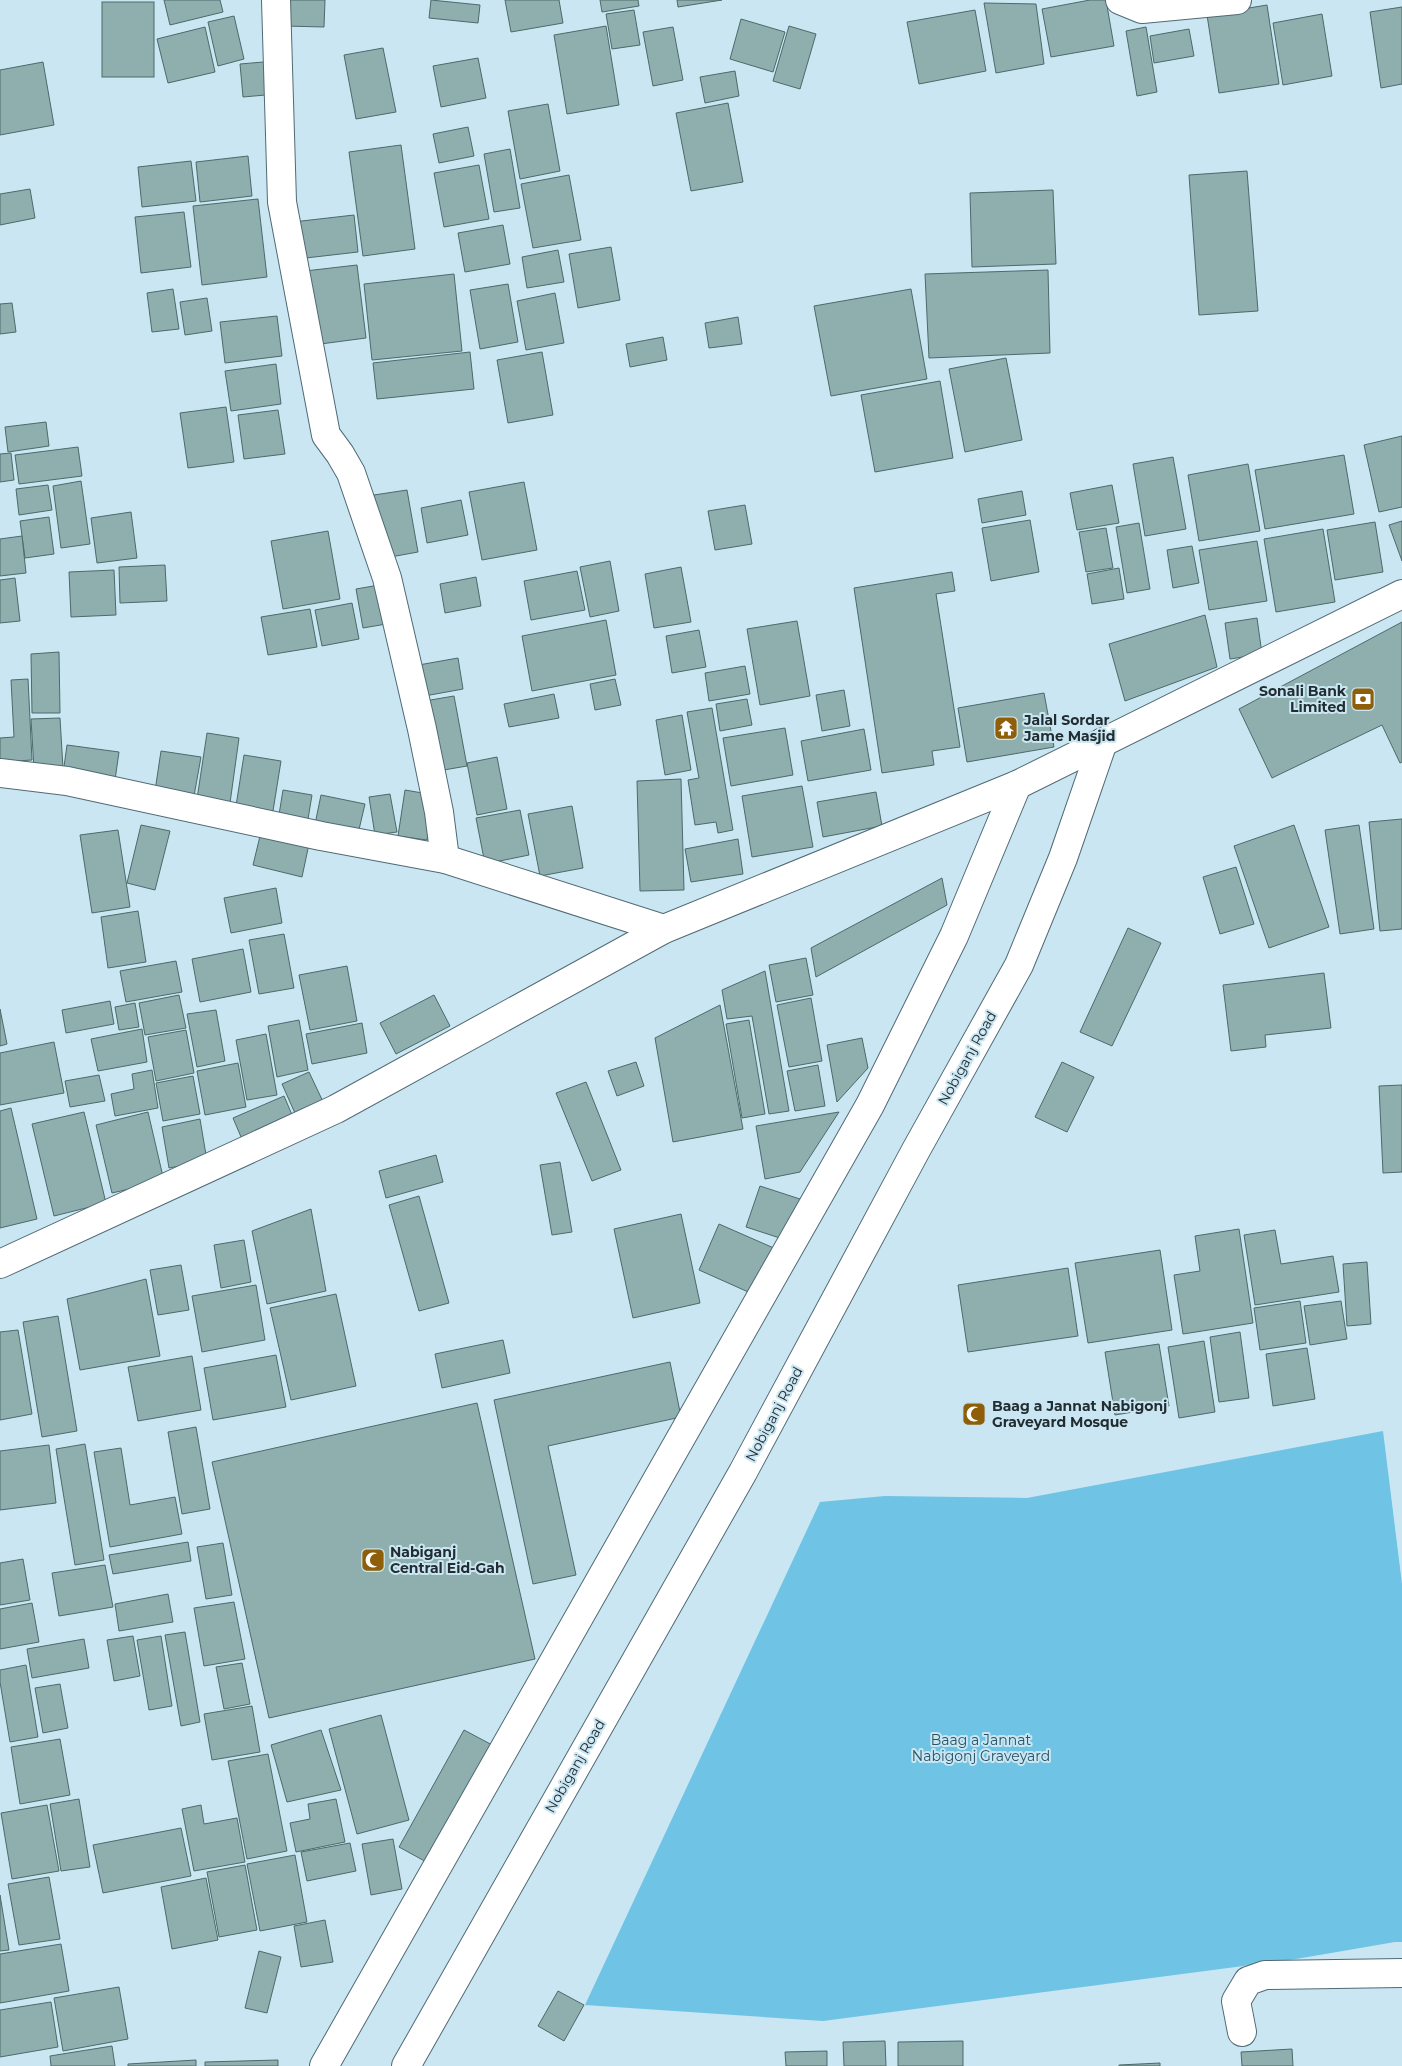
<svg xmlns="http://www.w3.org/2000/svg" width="1402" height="2066" viewBox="0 0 1402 2066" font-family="Montserrat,sans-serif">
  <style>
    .green { fill: #6fc3e5 }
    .building { fill: #8faeae; stroke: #4c6a6a }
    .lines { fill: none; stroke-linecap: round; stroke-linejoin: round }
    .street-casing { stroke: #506a75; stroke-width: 30 }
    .secondary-casing { stroke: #506a75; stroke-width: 30 }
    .street { stroke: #fff; stroke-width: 28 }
    .secondary { stroke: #fff; stroke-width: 28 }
    .labels { text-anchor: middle; stroke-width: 4; stroke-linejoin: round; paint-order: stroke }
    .poi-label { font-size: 14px; font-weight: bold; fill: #222d32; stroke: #c9e6f2; text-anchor: start }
    .street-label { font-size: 14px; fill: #222d32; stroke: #c9e6f2 }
    .park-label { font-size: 14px; fill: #265465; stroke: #c9e6f2 }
  </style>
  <rect width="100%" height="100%" fill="#c9e6f2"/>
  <!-- green -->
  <polygon class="green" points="1383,1431 1402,1584 1402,1942 1395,1942 1296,1959 823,2021 585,2005 820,1502 885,1496 1027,1498"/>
  <!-- building -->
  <g class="building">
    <polygon points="164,0 220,0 223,12 170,25"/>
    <polygon points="284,0 325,0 324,27 284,26"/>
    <polygon points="431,0 480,5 478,23 429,18"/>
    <polygon points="505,0 559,0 563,23 511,32"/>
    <polygon points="600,0 638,0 639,6 602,12"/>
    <polygon points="677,0 722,0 678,7"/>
    <polygon points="1090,0 1106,0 1114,46 1051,57 1042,9"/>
    <rect x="102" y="2" width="52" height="75"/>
    <polygon points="984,3 1036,4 1044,64 996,73"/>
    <polygon points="1267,5 1279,84 1219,93 1207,15"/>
    <polygon points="1402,7 1402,84 1381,88 1370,12"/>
    <polygon points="634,10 640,45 612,49 606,14"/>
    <polygon points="975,10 986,71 919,84 907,22"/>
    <polygon points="1322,14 1332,76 1283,85 1273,23"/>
    <polygon points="234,16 244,59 218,66 208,22"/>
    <polygon points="741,19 785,32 773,72 730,59"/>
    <polygon points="606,26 619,105 567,114 554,35"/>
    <polygon points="789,26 816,34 800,89 773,81"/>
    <polygon points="205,27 215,72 168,83 157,39"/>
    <polygon points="673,27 683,80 653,86 643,32"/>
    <polygon points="1146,27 1157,92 1137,96 1126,31"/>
    <polygon points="1189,29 1194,56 1154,63 1150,36"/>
    <polygon points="383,48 396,112 356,119 344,55"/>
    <polygon points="478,58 486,98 441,107 433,66"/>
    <polygon points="275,61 277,94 243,97 240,64"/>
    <polygon points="43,62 54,125 0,135 0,70"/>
    <polygon points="735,71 739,96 705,103 700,77"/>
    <polygon points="728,103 743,182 691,191 676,113"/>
    <polygon points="548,104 560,171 520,179 508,111"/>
    <polygon points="468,127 474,156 439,163 433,134"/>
    <polygon points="401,145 415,249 363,256 349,152"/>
    <polygon points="510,149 520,208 494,212 484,154"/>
    <polygon points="248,156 252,196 200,202 196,162"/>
    <polygon points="191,161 196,201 142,207 138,167"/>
    <polygon points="479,165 489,219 444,227 434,173"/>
    <polygon points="1247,171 1258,311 1199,315 1189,175"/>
    <polygon points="569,175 581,240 533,248 521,184"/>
    <polygon points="30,189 35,218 0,225 0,194"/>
    <polygon points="1053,190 1056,264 972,267 970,193"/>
    <polygon points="258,199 267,277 202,285 193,206"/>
    <polygon points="184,212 191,267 141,273 135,217"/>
    <polygon points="354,215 358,252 297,259 293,222"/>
    <polygon points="503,225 510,264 465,272 458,233"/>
    <polygon points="611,247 620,300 578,308 569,254"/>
    <polygon points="558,250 564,282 527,288 522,257"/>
    <polygon points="357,265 366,338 313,345 305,271"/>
    <polygon points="1048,270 1050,353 929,358 925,274"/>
    <polygon points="454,274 462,351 372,360 364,284"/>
    <polygon points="508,284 518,342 480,349 470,290"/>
    <polygon points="173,289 179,329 152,332 147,293"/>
    <polygon points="911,289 927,379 831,396 814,306"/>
    <polygon points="555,293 564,343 526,350 517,301"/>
    <polygon points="207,298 212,331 185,335 180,302"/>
    <polygon points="12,303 16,332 0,334 0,304"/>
    <polygon points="277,316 282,356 225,363 220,322"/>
    <polygon points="738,317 742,344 709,348 705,323"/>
    <polygon points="663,337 667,360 630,367 626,344"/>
    <polygon points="470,352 474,389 377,399 373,363"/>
    <polygon points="542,352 553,415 508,423 497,360"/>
    <polygon points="1006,358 1022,440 965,452 949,369"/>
    <polygon points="276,364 281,404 231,411 225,371"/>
    <polygon points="940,381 953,458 875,472 861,395"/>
    <polygon points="226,407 234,462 188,468 180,413"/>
    <polygon points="278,410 285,454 244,459 238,415"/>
    <polygon points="46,422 49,446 8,452 5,427"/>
    <polygon points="1402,436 1402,507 1379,512 1364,445"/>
    <polygon points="78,447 82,476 19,484 15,455"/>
    <polygon points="11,453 14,480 0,482 0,454"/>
    <polygon points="1344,455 1354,514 1265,529 1255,470"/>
    <polygon points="1173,457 1186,529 1145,536 1133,464"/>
    <polygon points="1248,464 1260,531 1199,541 1188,475"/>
    <polygon points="81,481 90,544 61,548 53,486"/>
    <polygon points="524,482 537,550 482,560 469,492"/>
    <polygon points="48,485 52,510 19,515 16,489"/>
    <polygon points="1112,485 1119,523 1077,530 1070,493"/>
    <polygon points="407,490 418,552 385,558 374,495"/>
    <polygon points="1022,491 1026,515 982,523 978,499"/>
    <polygon points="461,500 468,535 427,543 421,508"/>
    <polygon points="745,505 752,544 715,550 708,511"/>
    <polygon points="131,512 137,558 97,563 91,518"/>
    <polygon points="49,517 54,554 25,558 20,521"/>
    <polygon points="1030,520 1039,572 991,581 982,528"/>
    <polygon points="1402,521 1402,561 1389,525"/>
    <polygon points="1375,522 1383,572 1335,580 1327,530"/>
    <polygon points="1139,523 1150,589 1127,593 1116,527"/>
    <polygon points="1106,528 1113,568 1086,572 1079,532"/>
    <polygon points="1323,529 1335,602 1276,612 1264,539"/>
    <polygon points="328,531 340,599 283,609 271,541"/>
    <polygon points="22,536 26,573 0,576 0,539"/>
    <polygon points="1257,541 1267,601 1209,610 1199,550"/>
    <polygon points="1192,546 1199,583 1173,588 1167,550"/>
    <polygon points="610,561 619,611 590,617 580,567"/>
    <polygon points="165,565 167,601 120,603 119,567"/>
    <polygon points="681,567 691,622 654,628 645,574"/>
    <polygon points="1119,568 1124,599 1092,604 1087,574"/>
    <polygon points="114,570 116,615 71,617 69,572"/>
    <polygon points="577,571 585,610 531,620 524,581"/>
    <polygon points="952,572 955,591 936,594 960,747 932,751 934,765 882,773 854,588"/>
    <polygon points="476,577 481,606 445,613 440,584"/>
    <polygon points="15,578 20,621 0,623 0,580"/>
    <polygon points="385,584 392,623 363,628 356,589"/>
    <polygon points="352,603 359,639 322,646 315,610"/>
    <polygon points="310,609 317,647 268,655 261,617"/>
    <polygon points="1205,615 1217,667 1125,701 1109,644"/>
    <polygon points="1257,618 1262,654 1230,659 1225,623"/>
    <polygon points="606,620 616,675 532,691 522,636"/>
    <polygon points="797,621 810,696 760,705 747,629"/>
    <polygon points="1402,622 1402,762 1400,763 1382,725 1272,778 1239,709"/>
    <polygon points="699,630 706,667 672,673 666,636"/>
    <polygon points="59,652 60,713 32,713 31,654"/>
    <polygon points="458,658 463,689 419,697 413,666"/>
    <polygon points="745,666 750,694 709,701 705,673"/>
    <polygon points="28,679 32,760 0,762 0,738 14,737 11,680"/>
    <polygon points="615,679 621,705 595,710 590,684"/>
    <polygon points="844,690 850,726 822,731 816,695"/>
    <polygon points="1044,693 1054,747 967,762 958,708"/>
    <polygon points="554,694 559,718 509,727 504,704"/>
    <polygon points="454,696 467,766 432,772 419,702"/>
    <polygon points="747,699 752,725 720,731 716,704"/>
    <polygon points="712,708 733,830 718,833 716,822 695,825 688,780 699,778 687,712"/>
    <polygon points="682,715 691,770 665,775 656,720"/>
    <polygon points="60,718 63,768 34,769 31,719"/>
    <polygon points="785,728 793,775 731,786 723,738"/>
    <polygon points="864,729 871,770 808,781 801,741"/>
    <polygon points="207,733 239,738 230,803 197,799"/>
    <polygon points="67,745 119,752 115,780 63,774"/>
    <polygon points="161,751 201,757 194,796 155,791"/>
    <polygon points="244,755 281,761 273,811 236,806"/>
    <polygon points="497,757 507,809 477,815 467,763"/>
    <polygon points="681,779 684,890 640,891 637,781"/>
    <polygon points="802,786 813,847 752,857 742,796"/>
    <polygon points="283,790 312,795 307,825 278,821"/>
    <polygon points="405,790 434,795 427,840 398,836"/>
    <polygon points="876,792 882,826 823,837 817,802"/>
    <polygon points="390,794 397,832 375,835 369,797"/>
    <polygon points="321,795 365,804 357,838 314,829"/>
    <polygon points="572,806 583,868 540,876 528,814"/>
    <polygon points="520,810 529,855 485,864 476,818"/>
    <polygon points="1402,819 1402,929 1380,931 1369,822"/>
    <polygon points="141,825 170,831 155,890 127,883"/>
    <polygon points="1294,825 1329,927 1269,948 1234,846"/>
    <polygon points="1359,825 1374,929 1340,934 1325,830"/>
    <polygon points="118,830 130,907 92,913 80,835"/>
    <polygon points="261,832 309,844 302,877 253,865"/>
    <polygon points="738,839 743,874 691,882 685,849"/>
    <polygon points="1236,867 1254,924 1220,934 1203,877"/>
    <polygon points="942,878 947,905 816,977 811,948"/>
    <polygon points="276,888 282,923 231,933 224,898"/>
    <polygon points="138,911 146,962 108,968 101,917"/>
    <polygon points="1128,928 1161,943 1112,1046 1080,1032"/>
    <polygon points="284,934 294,988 259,994 249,940"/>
    <polygon points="243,949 251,992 200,1002 192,959"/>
    <polygon points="806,958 813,995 776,1002 769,965"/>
    <polygon points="176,961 182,992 126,1002 120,971"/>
    <polygon points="347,966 357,1021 310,1030 299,975"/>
    <polygon points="765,971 789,1111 769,1114 752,1016 727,1019 722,990"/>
    <polygon points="1324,973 1331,1028 1265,1035 1266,1047 1231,1051 1223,985"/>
    <polygon points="179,995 186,1028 145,1035 139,1003"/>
    <polygon points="434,995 450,1026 396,1054 380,1023"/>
    <polygon points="811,998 822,1061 789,1067 777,1005"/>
    <polygon points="110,1001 114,1024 66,1033 62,1010"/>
    <polygon points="135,1003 139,1027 119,1030 115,1007"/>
    <polygon points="720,1005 743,1129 673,1142 655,1038"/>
    <polygon points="0,1009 7,1044 0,1046"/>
    <polygon points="216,1010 225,1061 197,1067 187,1014"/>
    <polygon points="299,1020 308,1070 277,1077 268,1026"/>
    <polygon points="749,1020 765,1114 742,1118 726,1024"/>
    <polygon points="362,1023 367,1053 312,1064 306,1034"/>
    <polygon points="142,1029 147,1062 98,1071 91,1039"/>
    <polygon points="186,1030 194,1073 156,1081 148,1037"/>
    <polygon points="266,1034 277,1095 247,1100 236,1040"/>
    <polygon points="862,1038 868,1068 837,1102 827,1045"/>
    <polygon points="54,1042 64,1093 0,1105 0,1053"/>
    <polygon points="636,1062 644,1086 617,1096 608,1071"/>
    <polygon points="1062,1062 1094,1077 1067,1132 1035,1117"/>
    <polygon points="238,1063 246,1107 205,1115 197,1071"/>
    <polygon points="818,1065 825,1106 795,1111 787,1071"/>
    <polygon points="152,1070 158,1108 115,1116 111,1094 134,1089 132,1074"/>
    <polygon points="309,1072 326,1108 298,1120 282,1084"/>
    <polygon points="99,1075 105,1101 70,1107 65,1081"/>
    <polygon points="193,1076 200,1114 163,1121 156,1083"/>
    <polygon points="586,1082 621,1170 592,1181 556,1093"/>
    <polygon points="1402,1085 1402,1172 1383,1173 1379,1086"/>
    <polygon points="284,1096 295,1122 244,1144 233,1118"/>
    <polygon points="11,1108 37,1219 0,1228 0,1111"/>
    <polygon points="84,1112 106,1203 54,1216 32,1124"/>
    <polygon points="148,1112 164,1181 112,1193 96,1125"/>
    <polygon points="839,1112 800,1172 765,1179 756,1126"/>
    <polygon points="200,1119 207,1161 169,1168 162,1127"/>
    <polygon points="436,1155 443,1182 386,1198 379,1171"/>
    <polygon points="560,1162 572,1232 552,1235 540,1165"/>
    <polygon points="760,1186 803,1200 789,1241 746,1227"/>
    <polygon points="419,1196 449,1303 419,1311 389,1205"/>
    <polygon points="311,1209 326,1291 267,1304 252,1231"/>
    <polygon points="681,1214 700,1303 633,1318 614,1229"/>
    <polygon points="719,1224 776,1249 755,1295 699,1270"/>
    <polygon points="1239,1229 1253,1323 1183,1334 1174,1275 1200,1271 1195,1236"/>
    <polygon points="1275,1230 1281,1264 1333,1256 1339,1292 1255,1305 1244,1235"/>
    <polygon points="244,1240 251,1282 221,1288 214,1245"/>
    <polygon points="1160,1250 1172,1330 1088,1343 1075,1263"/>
    <polygon points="1367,1262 1371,1324 1347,1326 1343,1264"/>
    <polygon points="181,1265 189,1310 158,1315 150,1270"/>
    <polygon points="1068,1268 1078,1336 968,1352 958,1285"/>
    <polygon points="146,1279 160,1356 80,1370 67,1299"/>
    <polygon points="256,1285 265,1340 202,1352 192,1296"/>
    <polygon points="336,1294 356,1386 291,1400 270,1308"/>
    <polygon points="1300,1301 1306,1343 1260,1350 1254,1308"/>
    <polygon points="1341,1301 1347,1339 1310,1345 1304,1306"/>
    <polygon points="58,1316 77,1431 42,1437 23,1322"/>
    <polygon points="18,1330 32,1414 0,1420 0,1332"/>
    <polygon points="1240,1332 1249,1398 1219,1402 1210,1337"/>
    <polygon points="503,1340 510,1373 442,1388 435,1354"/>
    <polygon points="1204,1341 1215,1412 1179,1418 1168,1347"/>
    <polygon points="1159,1344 1169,1406 1115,1415 1105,1352"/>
    <polygon points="1307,1348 1315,1399 1273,1406 1266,1354"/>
    <polygon points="276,1355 286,1407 213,1420 204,1368"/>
    <polygon points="192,1356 201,1410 138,1421 128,1367"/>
    <polygon points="670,1362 681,1417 548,1446 576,1575 533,1584 494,1400"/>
    <polygon points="477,1403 535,1659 269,1718 212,1462"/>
    <polygon points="196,1427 210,1509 182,1514 168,1432"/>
    <polygon points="85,1444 104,1560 75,1565 56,1449"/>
    <polygon points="49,1445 56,1503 0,1510 0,1451"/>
    <polygon points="121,1448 130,1505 175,1497 182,1534 110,1547 94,1452"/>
    <polygon points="188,1542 191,1561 113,1574 109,1555"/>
    <polygon points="223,1543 232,1595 206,1599 197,1547"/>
    <polygon points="23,1559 30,1600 0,1605 0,1563"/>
    <polygon points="105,1565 113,1607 59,1616 52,1573"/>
    <polygon points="168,1594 173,1622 119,1631 115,1604"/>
    <polygon points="234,1602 245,1659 204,1666 194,1608"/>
    <polygon points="32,1603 39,1642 0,1649 0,1609"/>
    <polygon points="185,1632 200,1722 181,1726 165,1635"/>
    <polygon points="133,1636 140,1676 114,1681 107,1640"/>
    <polygon points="161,1636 172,1706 149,1710 137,1640"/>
    <polygon points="84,1639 89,1668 32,1678 27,1649"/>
    <polygon points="242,1663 250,1704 224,1709 216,1667"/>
    <polygon points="26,1665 38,1737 10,1742 0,1682 0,1670"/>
    <polygon points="60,1684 68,1728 43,1733 35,1688"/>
    <polygon points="252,1706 260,1752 212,1760 204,1714"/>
    <polygon points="381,1715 409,1820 357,1834 329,1729"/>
    <polygon points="321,1730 341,1790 287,1802 271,1745"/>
    <polygon points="464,1730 496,1747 430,1864 399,1847"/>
    <polygon points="60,1739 70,1795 20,1804 11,1747"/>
    <polygon points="268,1754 287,1851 247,1859 228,1761"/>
    <polygon points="79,1799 90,1867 61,1871 50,1804"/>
    <polygon points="336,1799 345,1842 296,1852 290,1823 310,1819 308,1804"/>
    <polygon points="47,1805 59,1871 12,1879 1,1813"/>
    <polygon points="201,1805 204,1824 237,1818 245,1862 194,1871 182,1809"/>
    <polygon points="181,1828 191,1876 103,1893 93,1845"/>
    <polygon points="393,1839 402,1889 371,1895 362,1844"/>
    <polygon points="350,1843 356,1871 307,1881 301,1852"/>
    <polygon points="295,1855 307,1922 260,1931 247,1864"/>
    <polygon points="245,1865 257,1930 219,1937 207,1872"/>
    <polygon points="49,1877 60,1939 19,1945 8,1884"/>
    <polygon points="206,1878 218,1940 172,1949 161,1887"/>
    <polygon points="0,1895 9,1950 0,1951"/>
    <polygon points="325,1920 333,1962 301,1967 294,1926"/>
    <polygon points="61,1944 69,1991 0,2003 0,1954"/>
    <polygon points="259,1951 281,1957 267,2013 245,2008"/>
    <polygon points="119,1987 128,2039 63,2051 54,1998"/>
    <polygon points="558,1991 584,2005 564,2041 538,2026"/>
    <polygon points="51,2002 58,2047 0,2057 0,2010"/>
    <polygon points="885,2041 886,2066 844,2066 843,2042"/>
    <polygon points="963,2041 963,2066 898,2066 898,2042"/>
    <polygon points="112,2046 115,2066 51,2066 50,2056"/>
    <polygon points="1292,2049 1293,2066 1242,2066 1241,2052"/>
    <polygon points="827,2051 827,2066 786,2066 785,2052"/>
    <polygon points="196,2060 196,2066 128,2066 128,2064"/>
    <polygon points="278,2060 278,2066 205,2066 205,2062"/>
    <polygon points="1160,2063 1160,2066 1119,2066 1119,2065"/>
  </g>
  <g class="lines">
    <!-- street casing -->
    <g class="street-casing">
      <g id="street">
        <polyline points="276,0 282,202 326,435 340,454 351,473 387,578 422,729 439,812 445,859"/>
        <polyline points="1120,0 1142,9 1237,0"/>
        <polyline points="0,773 67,781 321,836 445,859 664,929"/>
        <polyline points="1242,2032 1236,2001 1248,1981 1265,1975 1402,1973"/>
      </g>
    </g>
    <!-- secondary casing -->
    <g class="secondary-casing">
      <g id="secondary">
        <polyline points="0,1264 336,1109 664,929 1017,785 1402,594"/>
        <polyline points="324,2066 870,1105 954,936 1017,785"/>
        <polyline points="406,2066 743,1472 916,1150 1019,965 1063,858 1103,742"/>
      </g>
    </g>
    <!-- street -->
    <use href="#street" class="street"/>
    <!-- secondary -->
    <use href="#secondary" class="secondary"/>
  </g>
  <!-- icons -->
  <defs>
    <g id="bank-square" transform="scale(1.25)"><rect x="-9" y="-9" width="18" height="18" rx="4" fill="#8e5f08" stroke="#c9e6f2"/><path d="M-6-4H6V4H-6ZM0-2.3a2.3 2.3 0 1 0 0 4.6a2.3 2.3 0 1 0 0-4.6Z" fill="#fff"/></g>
    <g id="temple-square" transform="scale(1.25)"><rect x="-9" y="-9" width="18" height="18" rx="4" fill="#8e5f08" stroke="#c9e6f2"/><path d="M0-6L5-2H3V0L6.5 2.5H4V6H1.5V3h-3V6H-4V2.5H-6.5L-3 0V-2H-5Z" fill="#fff"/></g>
    <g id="mosque-square" transform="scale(1.25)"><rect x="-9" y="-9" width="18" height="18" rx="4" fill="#8e5f08" stroke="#c9e6f2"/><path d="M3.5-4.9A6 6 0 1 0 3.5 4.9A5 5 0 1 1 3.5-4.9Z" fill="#fff"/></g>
  </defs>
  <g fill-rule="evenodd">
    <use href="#bank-square" x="1363" y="699"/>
    <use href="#temple-square" x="1006" y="728"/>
    <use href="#mosque-square" x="974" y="1414"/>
    <use href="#mosque-square" x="373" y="1560"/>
  </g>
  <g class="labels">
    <!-- poi labels -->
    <g class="poi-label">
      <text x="1346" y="696" text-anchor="end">Sonali Bank<tspan x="1346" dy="16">Limited</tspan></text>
      <text x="1024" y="725">Jalal Sordar<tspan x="1024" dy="16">Jame Masjid</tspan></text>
      <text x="992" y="1411">Baag a Jannat Nabigonj<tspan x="992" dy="16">Graveyard Mosque</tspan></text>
      <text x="390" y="1557">Nabiganj<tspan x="390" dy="16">Central Eid-Gah</tspan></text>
    </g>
    <!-- street labels -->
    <g class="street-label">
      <text transform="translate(967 1058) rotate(-61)" y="5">Nobiganj Road</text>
      <text transform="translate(774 1414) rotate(-62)" y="5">Nobiganj Road</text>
      <text transform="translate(575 1766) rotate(-60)" y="5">Nobiganj Road</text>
    </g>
    <!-- park labels -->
    <g class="park-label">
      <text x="981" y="1745">Baag a Jannat<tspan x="981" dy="16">Nabigonj Graveyard</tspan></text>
    </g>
  </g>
</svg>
